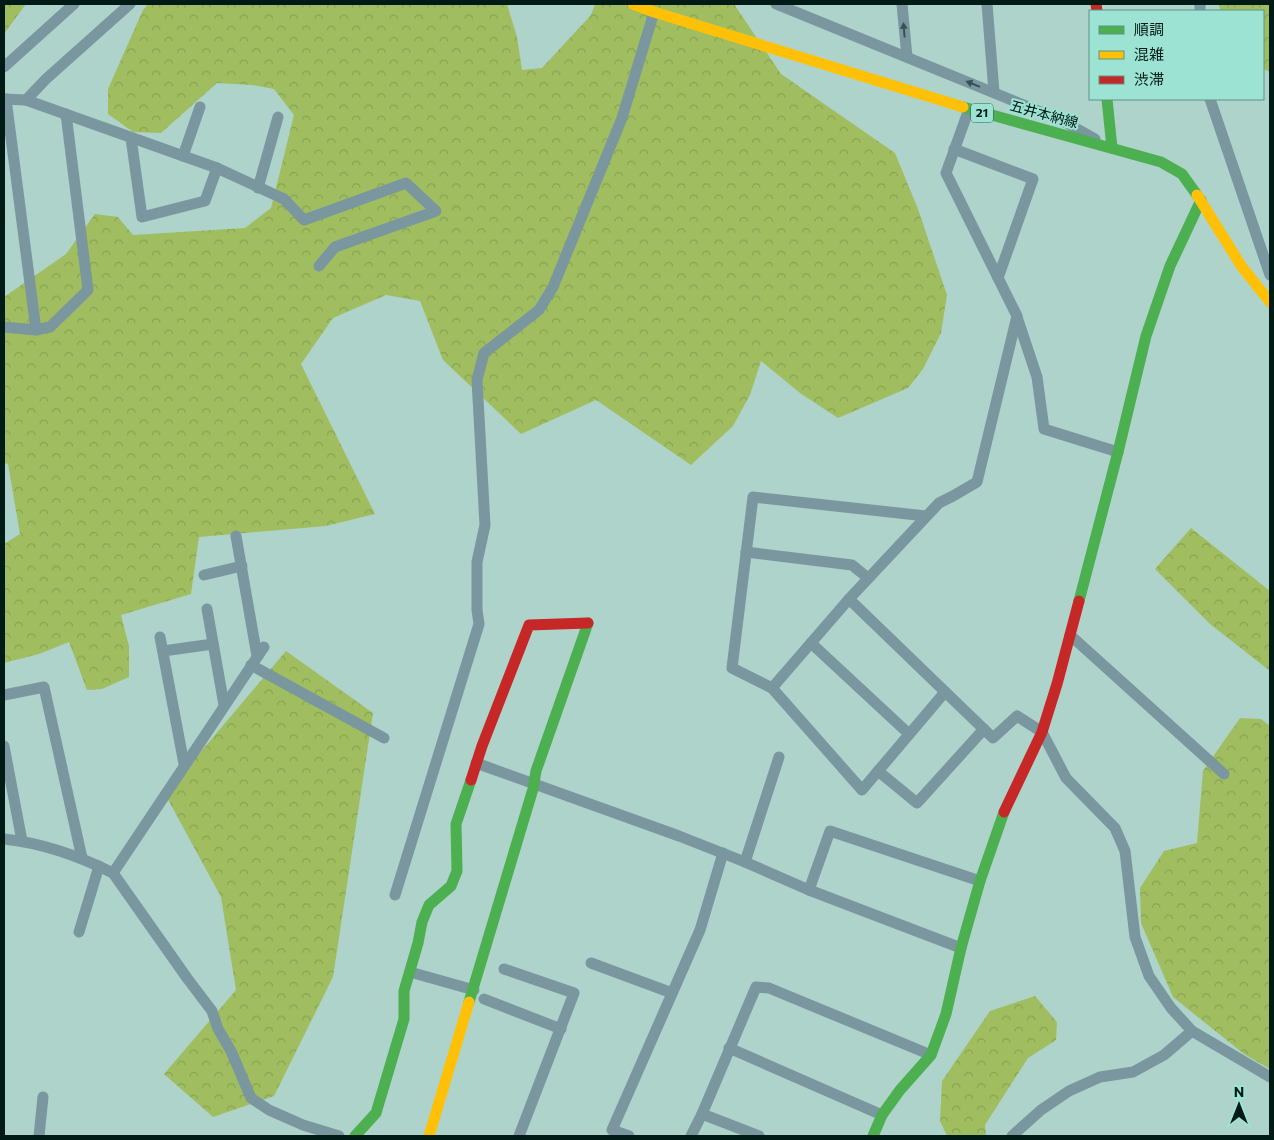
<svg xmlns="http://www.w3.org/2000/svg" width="1274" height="1140" viewBox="0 0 1274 1140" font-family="Commissioner,'Noto Sans JP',sans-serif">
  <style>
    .forest { fill: url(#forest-crowns) }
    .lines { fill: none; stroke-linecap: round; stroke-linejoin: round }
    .street { stroke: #7a97a0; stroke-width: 11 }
    .fast { stroke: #4caf50; stroke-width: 11 }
    .slow { stroke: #ffc107; stroke-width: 11 }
    .jam { stroke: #c62828; stroke-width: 11 }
    .oneway { fill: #375254 }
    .labels { text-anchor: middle; stroke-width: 4; stroke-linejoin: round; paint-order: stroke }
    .shield { fill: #9de3d3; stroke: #2f564e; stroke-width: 1 }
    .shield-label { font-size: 12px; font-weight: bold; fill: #001a15 }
    .street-label { font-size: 14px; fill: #001a15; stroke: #9de3d3 }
  </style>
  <defs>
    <pattern id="forest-crowns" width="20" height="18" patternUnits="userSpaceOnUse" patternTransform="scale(1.25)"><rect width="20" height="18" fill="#a0be60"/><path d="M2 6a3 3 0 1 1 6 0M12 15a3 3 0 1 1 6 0" fill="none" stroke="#88a352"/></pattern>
  </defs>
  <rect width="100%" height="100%" fill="#add3cb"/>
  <!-- forest -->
  <g class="forest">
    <polygon points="4,4 26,4 4,34"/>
    <polygon points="148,4 507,4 517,37 522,70 542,68 591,15 595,4 734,4 781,74 895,153 918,209 947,295 941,333 923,369 908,388 838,418 800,393 761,361 750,395 733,426 691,465 596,400 521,434 443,360 420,301 386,295 333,318 301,364 375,514 326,526 199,537 191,594 121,615 129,646 129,677 102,689 87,690 69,642 39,654 4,663 4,544 20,534 8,464 4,463 4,297 66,254 95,214 118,217 133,235 245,228 271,208 294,115 274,89 252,85 217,83 161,133 133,132 108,114 108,89 143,10"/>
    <polygon points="1218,4 1270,4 1270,72 1263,69 1263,11 1221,11"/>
    <polygon points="1191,528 1270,591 1270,671 1210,624 1155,569"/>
    <polygon points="286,651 373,713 333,977 274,1096 213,1117 164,1074 236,990 221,897 165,794"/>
    <polygon points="1240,718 1261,719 1270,726 1270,1069 1244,1054 1173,997 1141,923 1140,888 1164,851 1197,843 1203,771"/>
    <polygon points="1035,996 1057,1022 1056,1040 1028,1058 985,1125 986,1136 947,1136 940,1121 942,1081 990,1011"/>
  </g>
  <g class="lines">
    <!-- street -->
    <g class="street">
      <polyline points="776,4 1063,121 1095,139"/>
      <polyline points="902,4 907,57"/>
      <polyline points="987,4 994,92"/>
      <polyline points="1200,11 1200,4"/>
      <polyline points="4,67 74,4"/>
      <polyline points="4,99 26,100 217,168 284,199 304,220 406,183 436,211 335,247 319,266"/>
      <polyline points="6,99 36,330"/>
      <polyline points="1210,99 1270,275"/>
      <polyline points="26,100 46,79 130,4"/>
      <polyline points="131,138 142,217 205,201 217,168"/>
      <polyline points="954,149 1033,179 998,278"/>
      <polyline points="183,156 200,107"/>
      <polyline points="258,188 278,117"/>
      <polyline points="1017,317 1037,377 1044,429 1118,452"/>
      <polyline points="4,327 36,330 50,327 88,290 66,114"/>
      <polyline points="926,516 753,497 732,668 772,688 862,790 945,692"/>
      <polyline points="236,536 257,656"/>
      <polyline points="746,552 852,565 868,578"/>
      <polyline points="204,575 242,566"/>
      <polyline points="849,599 993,738 1017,716 1042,732 1066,778 1115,828 1125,851 1135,937 1149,976 1171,1008 1192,1031 1270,1077"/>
      <polyline points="207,609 224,705"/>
      <polyline points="1070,635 1224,774"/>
      <polyline points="160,637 184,764"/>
      <polyline points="811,643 909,734"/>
      <polyline points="163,651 213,644"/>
      <polyline points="251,665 384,738"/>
      <polyline points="772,688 849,599 939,503 953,496 977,482 1017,316 946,173 969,109"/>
      <polyline points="4,695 44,687 82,858"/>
      <polyline points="4,746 22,841"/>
      <polyline points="476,763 679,836 745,862 809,890 961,948"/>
      <polyline points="878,771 917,803 984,729"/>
      <path d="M4 839C42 843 79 856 113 873L264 647"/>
      <polyline points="745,862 779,757"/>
      <polyline points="113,873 187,978 212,1011 218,1029 231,1051 251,1098 269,1110 303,1125 339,1136"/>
      <polyline points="809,890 830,831 980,881"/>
      <polyline points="395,895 479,624 477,610 477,562 485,525 477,380 484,353 539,310 553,287 622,118 654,12"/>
      <polyline points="79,932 99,866"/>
      <polyline points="591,963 672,993"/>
      <polyline points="504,969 574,993 519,1136"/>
      <polyline points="410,972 474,990"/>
      <polyline points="484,999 561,1029"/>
      <polyline points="729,1048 882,1115"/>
      <polyline points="702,1114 759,1136"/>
      <polyline points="39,1136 43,1097"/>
      <polyline points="629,1136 612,1130 700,930 723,853"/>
      <polyline points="691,1136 702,1114 756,987 769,988 931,1055"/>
      <polyline points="1012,1136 1041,1110 1069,1091 1100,1077 1133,1072 1164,1055 1192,1031"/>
    </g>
    <!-- fast -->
    <g class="fast">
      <polyline points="1107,99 1112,148"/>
      <polyline points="963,107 1161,162 1182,174 1197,195"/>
      <polyline points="1079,601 1118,452 1146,336 1170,266 1201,200"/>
      <polyline points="469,1002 533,789 536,771 588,623"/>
      <polyline points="355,1136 376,1113 404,1019 404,991 418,943 422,922 429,905 451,886 457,871 456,824 471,780"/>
      <polyline points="873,1136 882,1115 900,1090 931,1055 946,1014 961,948 980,881 1004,812"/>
    </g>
    <!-- slow -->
    <g class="slow">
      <polyline points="633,4 654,12 963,107"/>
      <polyline points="1197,195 1242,267 1270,302"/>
      <polyline points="429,1136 469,1002"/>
    </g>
    <!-- jam -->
    <g class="jam">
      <polyline points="1096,4 1097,11"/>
      <polyline points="471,780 482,746 529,625 588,623"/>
      <polyline points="1004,812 1042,732 1057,684 1079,601"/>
    </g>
  </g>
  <!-- one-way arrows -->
  <defs><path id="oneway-solid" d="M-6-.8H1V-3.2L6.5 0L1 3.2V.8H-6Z" transform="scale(1.25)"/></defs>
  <g class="oneway">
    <use href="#oneway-solid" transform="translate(904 30) rotate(-95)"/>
    <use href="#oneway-solid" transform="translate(973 84) rotate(-158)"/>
  </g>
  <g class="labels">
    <!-- shield labels -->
    <rect class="shield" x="971" y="103.5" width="22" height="19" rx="4"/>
    <g class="shield-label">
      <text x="982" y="117">21</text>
    </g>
    <!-- street labels -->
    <g class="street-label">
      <text transform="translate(1044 114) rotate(15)" y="5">五井本納線</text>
    </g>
  </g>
  <!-- border -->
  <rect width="1274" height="1140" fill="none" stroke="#001a15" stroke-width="10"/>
  <!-- legend -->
  <rect x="1089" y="10" width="175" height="90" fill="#9de3d3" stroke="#5e9387"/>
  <rect x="1099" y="26" width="25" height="8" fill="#4caf50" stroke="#5e9387"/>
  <text x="1134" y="35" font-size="15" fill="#001a15">順調</text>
  <rect x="1099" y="51" width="25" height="8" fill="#ffc107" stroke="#5e9387"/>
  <text x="1134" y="60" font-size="15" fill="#001a15">混雑</text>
  <rect x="1099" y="76" width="25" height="8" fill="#c62828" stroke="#5e9387"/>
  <text x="1134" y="85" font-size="15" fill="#001a15">渋滞</text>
  <!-- north arrow -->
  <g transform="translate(1239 1105)" stroke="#9de3d3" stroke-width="4" paint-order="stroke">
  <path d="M0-4L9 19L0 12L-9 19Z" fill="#001a15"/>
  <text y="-8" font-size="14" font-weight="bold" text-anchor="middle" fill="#001a15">N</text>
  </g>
</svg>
